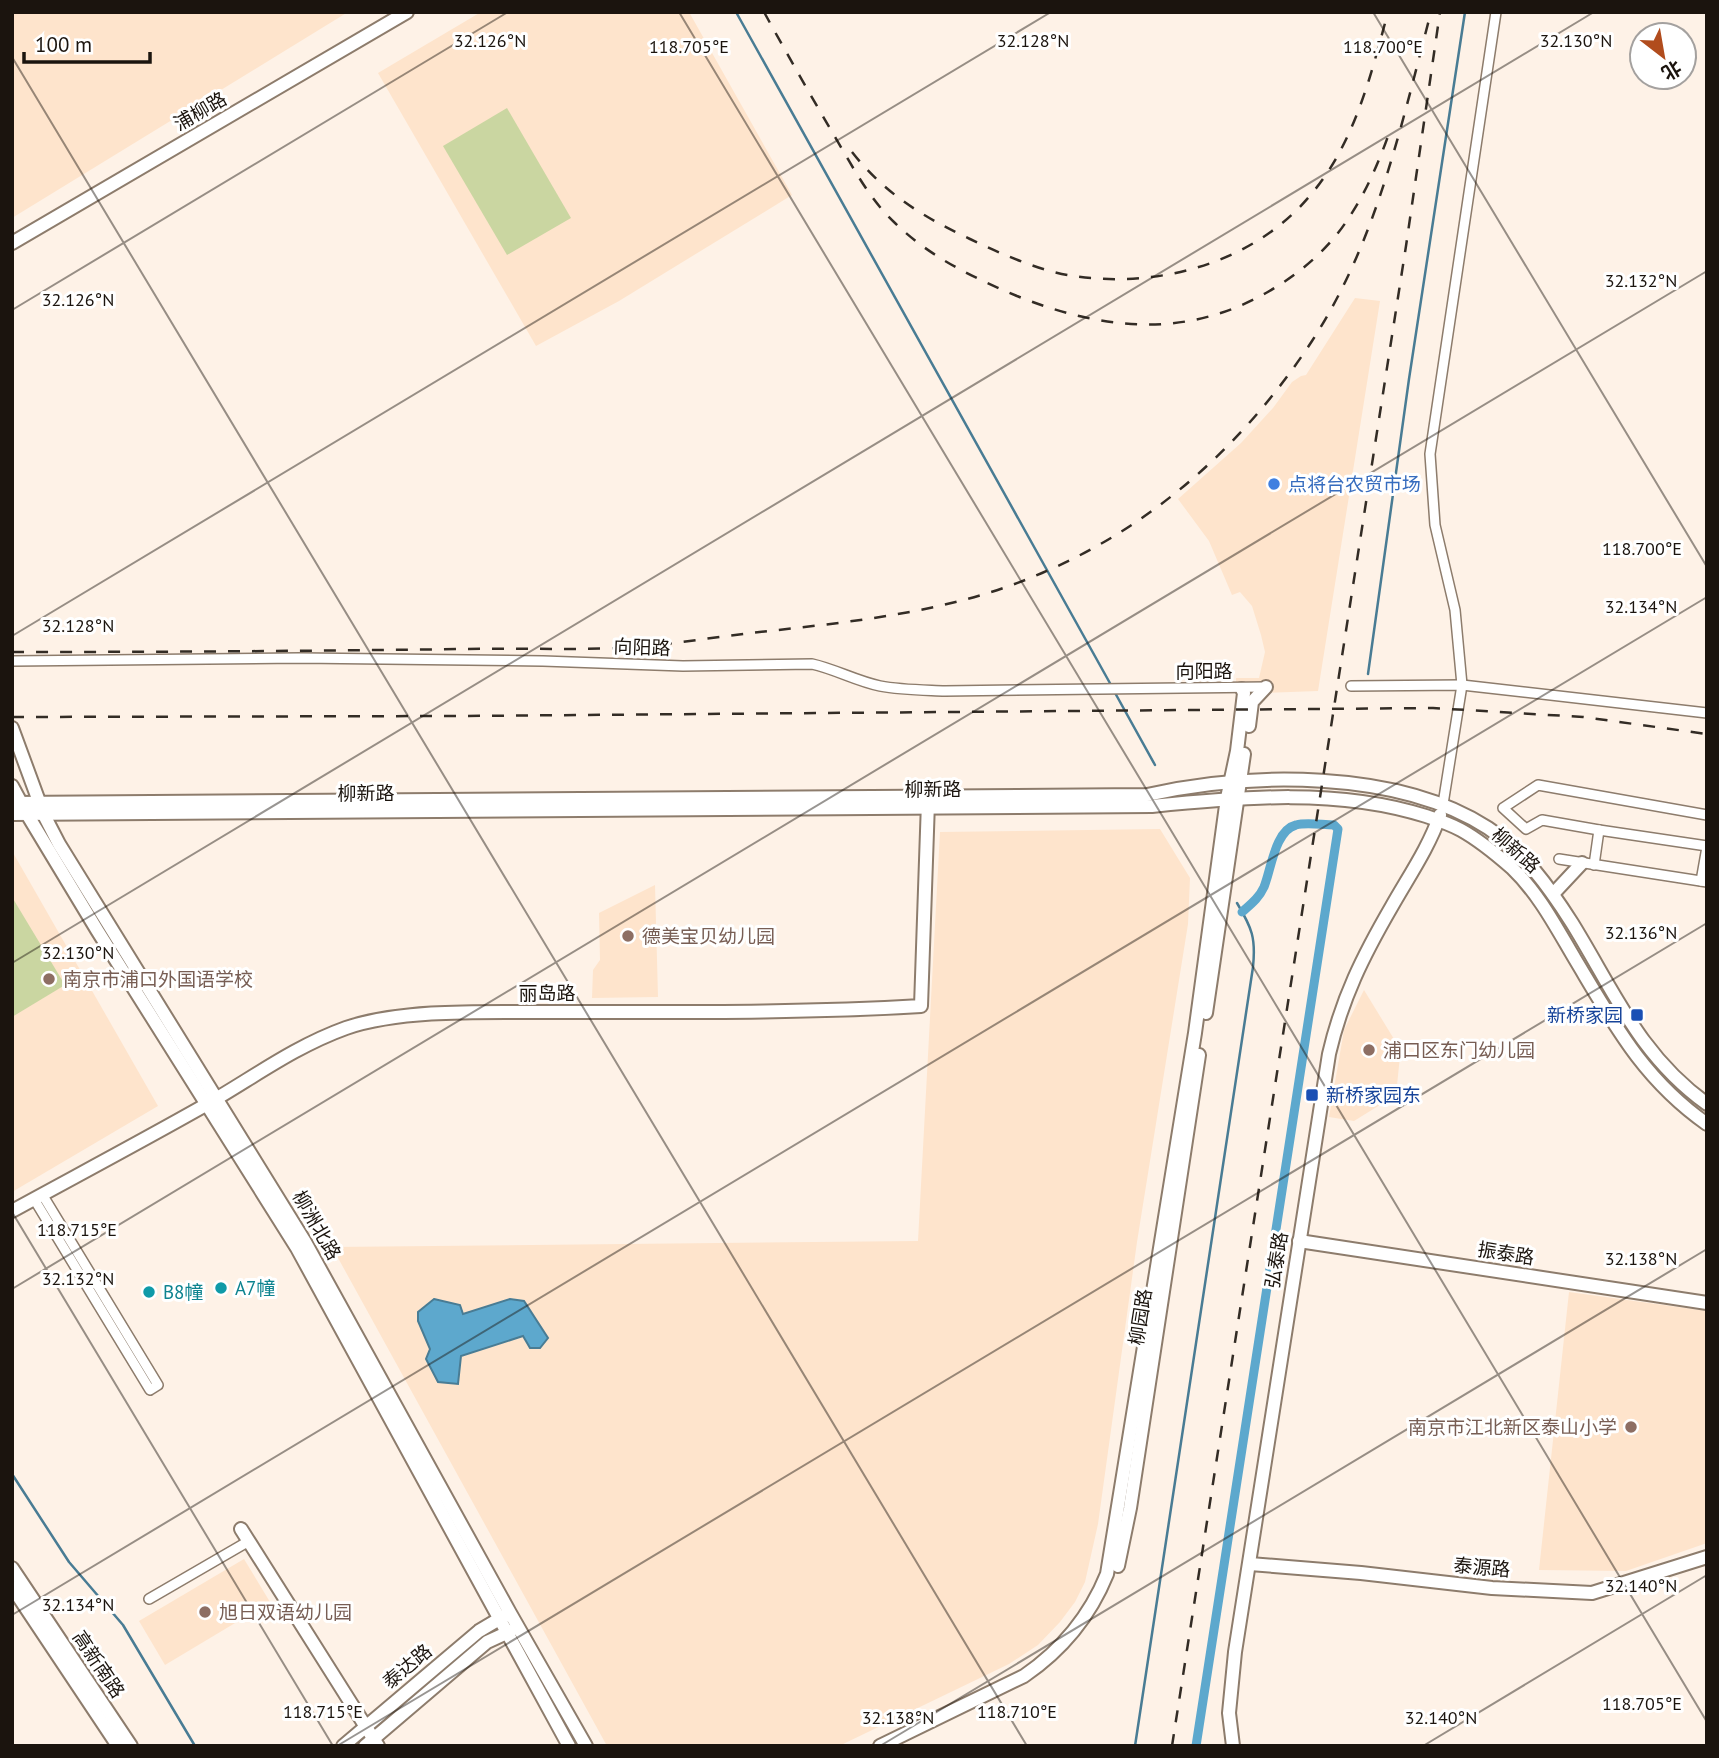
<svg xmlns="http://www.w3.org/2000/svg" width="1719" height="1758" viewBox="0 0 1719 1758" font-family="'PT Sans','Noto Sans SC',sans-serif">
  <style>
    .built { fill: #fee4cc }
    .green { fill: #cad6a1 }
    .water { fill: #5da8cd; stroke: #497c94; stroke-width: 2 }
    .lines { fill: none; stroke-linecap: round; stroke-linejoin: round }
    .stream { stroke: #497c94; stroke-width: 2.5 }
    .canal { stroke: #5da8cd; stroke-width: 9 }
    .street-casing { stroke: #8d7c6c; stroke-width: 12 }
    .secondary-casing { stroke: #8d7c6c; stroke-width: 16 }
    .street { stroke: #fff; stroke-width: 9 }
    .secondary { stroke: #fff; stroke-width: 12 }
    .rail { stroke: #332c25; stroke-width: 2.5; stroke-dasharray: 12 12; stroke-linecap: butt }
    .ticks { fill: none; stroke: #1b140e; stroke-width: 2; stroke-opacity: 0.45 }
    .shop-dot { fill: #3f7fe0; stroke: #fff; stroke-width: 2.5 }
    .education-dot { fill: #8d6e63; stroke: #fff; stroke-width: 2.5 }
    .transit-dot { fill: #1a4fb4; stroke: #fff; stroke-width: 2.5 }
    .culture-dot { fill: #0f9aa8; stroke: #fff; stroke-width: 2.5 }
    .labels { text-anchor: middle; stroke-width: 6; stroke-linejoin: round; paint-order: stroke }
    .street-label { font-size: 19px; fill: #1b140e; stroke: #fff }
    .shop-label { font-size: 19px; fill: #366cbe; stroke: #fff; text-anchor: start }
    .education-label { font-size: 19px; fill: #785e54; stroke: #fff; text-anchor: start }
    .transit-label { font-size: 19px; fill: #164399; stroke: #fff; text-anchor: end }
    .culture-label { font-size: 19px; fill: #0d838f; stroke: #fff; text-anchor: start }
    .ticks-label { font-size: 18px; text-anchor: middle; fill: #1b140e; stroke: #fff; stroke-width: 6; stroke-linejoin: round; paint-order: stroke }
  </style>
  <rect width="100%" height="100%" fill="#fef2e7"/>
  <!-- built -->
  <g class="built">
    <polygon points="12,12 348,12 12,218"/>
    <polygon points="481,12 689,12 792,195 619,301 536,346 378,73"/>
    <polygon points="1355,298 1380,301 1318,691 1236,694 1236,678 1259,678 1265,652 1261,635 1252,606 1240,592 1232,595 1209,541 1178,499 1241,443 1273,408 1292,382 1301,376 1306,375"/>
    <polygon points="1160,829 1190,878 1188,924 1137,1242 1098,1524 1085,1582 1075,1602 1060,1622 1038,1645 1009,1664 839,1746 607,1746 332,1247 918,1241 940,832"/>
    <polygon points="12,851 158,1106 12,1192"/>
    <polygon points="655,885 658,997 592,998 593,970 600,960 599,913"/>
    <polygon points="1364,990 1397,1044 1400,1056 1396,1095 1354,1121 1329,1117 1344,1030"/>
    <polygon points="1569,1292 1707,1311 1707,1543 1626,1571 1539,1570"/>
    <polygon points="244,1559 270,1602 165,1665 139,1621"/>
  </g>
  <!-- green -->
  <g class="green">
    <polygon points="507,108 571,218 507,255 443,146"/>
    <polygon points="12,897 65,985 12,1017"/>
  </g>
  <!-- water -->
  <polygon class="water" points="434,1299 460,1305 463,1314 510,1299 524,1301 548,1338 540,1348 530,1348 523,1336 461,1356 458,1384 438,1382 426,1359 430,1349 418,1321 418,1312"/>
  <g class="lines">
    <!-- stream -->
    <g class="stream">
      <polyline points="736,12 1111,685"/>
      <polyline points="1368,674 1409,379 1465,12"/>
      <polyline points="1114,691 1155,765"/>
      <polyline points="12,1474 69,1562 123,1625 195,1746"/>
      <path d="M1135 1746 1253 967C1256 938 1252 928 1237 903"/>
    </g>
    <!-- canal -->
    <path class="canal" d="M1196 1746 1338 829 1334 825C1322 825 1307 822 1296 825 1275 830 1271 870 1264 887 1259 898 1251 904 1242 912"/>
    <!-- street casing -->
    <g class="street-casing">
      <g id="street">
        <path d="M12 661 300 658 543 661 683 666 812 664C835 669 856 681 880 686 901 690 924 690 945 691L1266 687"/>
        <polyline points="1351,686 1462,685 1707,713"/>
        <polyline points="1443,804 1462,685 1455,610 1435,525 1430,454 1496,12"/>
        <polyline points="1599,830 1542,820 1526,829 1503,808 1538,785 1707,815"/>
        <polyline points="1559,859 1707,882"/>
        <polyline points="1594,865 1599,830 1707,846"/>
        <polyline points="1701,881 1707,847"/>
        <polyline points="34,1199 150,1390 158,1385 42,1194"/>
        <polyline points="149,1599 249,1541"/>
      </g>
    </g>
    <!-- secondary casing -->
    <g class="secondary-casing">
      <g id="secondary">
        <polyline points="12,243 407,12"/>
        <polyline points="1249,726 1252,702 1266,687"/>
        <polyline points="12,728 44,815 59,844 305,1242 510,1613 586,1746"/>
        <polyline points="12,786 27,814 97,930 297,1248 569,1746"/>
        <path d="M12 803 1147 795C1249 772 1397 769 1488 828 1524 852 1549 887 1572 923 1614 991 1639 1055 1707 1104"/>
        <path d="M12 814 1152 806C1242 797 1339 788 1426 816 1438 820 1450 824 1461 830 1479 840 1496 854 1512 868 1539 894 1556 927 1575 959 1614 1024 1643 1079 1707 1124"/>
        <polyline points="1553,894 1582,863"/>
        <polyline points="1206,1013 1244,754"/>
        <path d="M12 1211C76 1176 140 1142 202 1107 250 1080 293 1047 346 1028 408 1007 501 1013 567 1012 685 1012 803 1013 921 1006L928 802"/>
        <polyline points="1299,1241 1707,1303"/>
        <polyline points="241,1529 378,1746"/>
        <polyline points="1250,1564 1361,1573 1492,1588 1592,1593 1707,1557"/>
        <polyline points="1118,1566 1130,1508 1199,1055"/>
        <polyline points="12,1568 131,1746"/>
        <polyline points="12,1587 118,1746"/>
        <polyline points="343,1746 479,1631 506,1615"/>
        <polyline points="365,1746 487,1642 511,1631"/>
        <path d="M880 1746 1024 1676C1062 1650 1090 1616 1107 1574L1195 1033 1227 798 1237 751 1244 693 1242 689"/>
        <path d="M1233 1746 1229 1713 1235 1652 1329 1054C1342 998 1363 956 1392 906 1409 876 1429 847 1440 815"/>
      </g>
    </g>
    <!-- street -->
    <use href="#street" class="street"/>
    <!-- secondary -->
    <use href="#secondary" class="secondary"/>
    <!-- rail -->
    <g class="rail">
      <path d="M764 12C787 54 811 96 835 137 853 167 869 199 895 223 930 257 972 277 1017 296 1102 330 1184 339 1266 293 1298 275 1328 250 1348 219 1367 191 1380 159 1391 128"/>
      <path d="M852 152C884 193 923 217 970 239 999 253 1042 272 1074 276 1160 289 1257 262 1313 192 1355 141 1371 75 1388 12"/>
      <path d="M12 652C162 652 311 651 461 649 514 648 567 650 619 648 663 646 707 638 751 633 849 622 951 613 1042 573 1155 525 1245 443 1312 341 1377 241 1401 126 1431 12"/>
      <polyline points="12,717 459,716 1433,708 1583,717 1707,734"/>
      <polyline points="1172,1746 1406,246 1440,12"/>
    </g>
  </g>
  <!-- ticks -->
  <path class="ticks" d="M679 12 1707 1722M1373 12 1707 567M12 57 1027 1746M12 310 508 12M12 636 1051 12M12 963 1594 12M12 1212 333 1746M12 1289 1707 271M12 1615 1707 597M337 1746 1707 923M880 1746 1707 1249M1423 1746 1707 1575"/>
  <!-- markers -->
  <circle class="shop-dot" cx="1274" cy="484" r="7"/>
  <g class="education-dot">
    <circle cx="628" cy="936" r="7"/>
    <circle cx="49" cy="979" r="7"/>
    <circle cx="1369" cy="1050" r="7"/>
    <circle cx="1631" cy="1427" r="7"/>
    <circle cx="205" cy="1612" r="7"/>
  </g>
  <g class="transit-dot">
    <rect x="1630" y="1008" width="14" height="14" rx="3.5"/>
    <rect x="1305" y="1088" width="14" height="14" rx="3.5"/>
  </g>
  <g class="culture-dot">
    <circle cx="221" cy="1288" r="7"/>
    <circle cx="149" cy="1292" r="7"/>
  </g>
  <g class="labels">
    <!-- street labels -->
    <g class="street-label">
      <text transform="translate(200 111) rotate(-30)" y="7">浦柳路</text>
      <text transform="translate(642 647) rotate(2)" y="7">向阳路</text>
      <text x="1204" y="678">向阳路</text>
      <text x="933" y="796">柳新路</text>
      <text x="366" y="800">柳新路</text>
      <text transform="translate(1516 850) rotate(42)" y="7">柳新路</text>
      <text x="547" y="1000">丽岛路</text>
      <text transform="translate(317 1225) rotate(60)" y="7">柳洲北路</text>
      <text transform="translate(1506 1253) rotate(9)" y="7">振泰路</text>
      <text transform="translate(1276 1260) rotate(-81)" y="7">弘泰路</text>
      <text transform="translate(1140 1317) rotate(-81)" y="7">柳园路</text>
      <text transform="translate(1482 1567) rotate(5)" y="7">泰源路</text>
      <text transform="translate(99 1664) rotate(56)" y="7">高新南路</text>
      <text transform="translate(407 1666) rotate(-40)" y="7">泰达路</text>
    </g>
    <!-- shop labels -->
    <g class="shop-label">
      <text x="1288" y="491">点将台农贸市场</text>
    </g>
    <!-- education labels -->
    <g class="education-label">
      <text x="642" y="943">德美宝贝幼儿园</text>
      <text x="63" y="986">南京市浦口外国语学校</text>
      <text x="1383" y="1057">浦口区东门幼儿园</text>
      <text x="1617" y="1434" text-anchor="end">南京市江北新区泰山小学</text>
      <text x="219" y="1619">旭日双语幼儿园</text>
    </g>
    <!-- transit labels -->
    <g class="transit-label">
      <text x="1623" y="1022">新桥家园</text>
      <text x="1326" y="1102" text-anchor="start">新桥家园东</text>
    </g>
    <!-- culture labels -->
    <g class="culture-label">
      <text x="235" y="1295">A7幢</text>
      <text x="163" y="1299">B8幢</text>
    </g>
  </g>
  <g class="ticks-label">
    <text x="490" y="47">32.126°N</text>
    <text x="1033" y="47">32.128°N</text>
    <text x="1576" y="47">32.130°N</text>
    <text x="689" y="53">118.705°E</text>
    <text x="1383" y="53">118.700°E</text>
    <text x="1641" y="287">32.132°N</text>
    <text x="78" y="306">32.126°N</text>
    <text x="1642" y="555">118.700°E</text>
    <text x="1641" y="613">32.134°N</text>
    <text x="78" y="632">32.128°N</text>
    <text x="1641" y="939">32.136°N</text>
    <text x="78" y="959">32.130°N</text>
    <text x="77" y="1236">118.715°E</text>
    <text x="1641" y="1265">32.138°N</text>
    <text x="78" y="1285">32.132°N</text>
    <text x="1641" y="1592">32.140°N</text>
    <text x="78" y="1611">32.134°N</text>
    <text x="1642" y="1710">118.705°E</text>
    <text x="323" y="1718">118.715°E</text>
    <text x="1017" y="1718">118.710°E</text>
    <text x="898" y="1724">32.138°N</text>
    <text x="1441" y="1724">32.140°N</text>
  </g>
  <!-- border -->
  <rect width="1719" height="1758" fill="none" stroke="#1b140e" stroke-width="28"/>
  <!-- north arrow -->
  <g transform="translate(1663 56) rotate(149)"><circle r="33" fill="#ffffff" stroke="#a4a19f" stroke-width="2"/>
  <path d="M0-5L12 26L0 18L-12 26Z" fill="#b14c1d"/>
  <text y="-10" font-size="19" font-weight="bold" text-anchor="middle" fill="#1b140e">北</text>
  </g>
  <!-- scale -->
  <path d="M24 52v10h126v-10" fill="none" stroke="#1b140e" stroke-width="3.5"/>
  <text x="35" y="52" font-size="21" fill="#1b140e" stroke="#ffffff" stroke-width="5" paint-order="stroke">100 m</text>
</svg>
